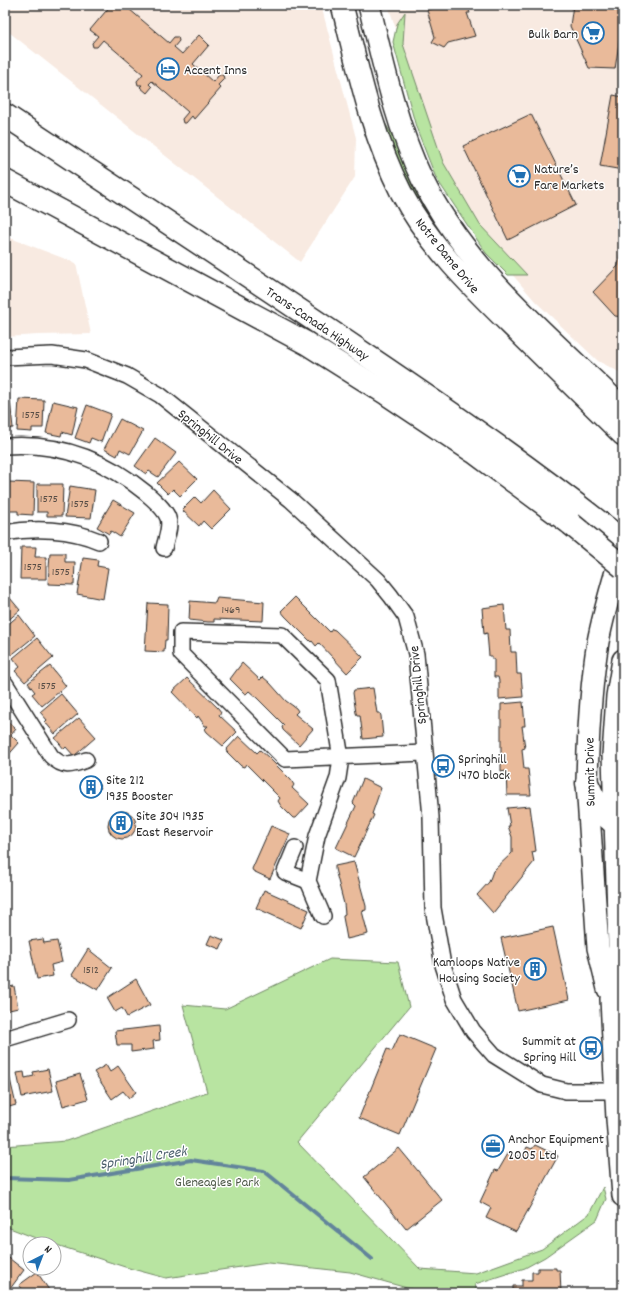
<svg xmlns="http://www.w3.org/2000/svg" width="628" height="1298" viewBox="0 0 628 1298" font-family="Dekko,sans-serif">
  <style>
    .built { fill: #f8eae1 }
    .green { fill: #b8e4a1; stroke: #728866 }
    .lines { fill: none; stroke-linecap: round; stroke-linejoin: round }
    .stream { stroke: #62849b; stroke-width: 4 }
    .building { fill: #e9ba9a; stroke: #2b2b2b }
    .street-casing { stroke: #2b2b2b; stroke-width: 18 }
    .secondary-casing { stroke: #2b2b2b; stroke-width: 24 }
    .highway-casing { stroke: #2b2b2b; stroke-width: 25 }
    .street { stroke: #fff; stroke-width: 15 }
    .secondary { stroke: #fff; stroke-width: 21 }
    .highway { stroke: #fff; stroke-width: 22 }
    .highway-bridge-casing { stroke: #2b2b2b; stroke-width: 25; stroke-linecap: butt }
    .highway-bridge { stroke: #fff; stroke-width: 22 }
    .labels { text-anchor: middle; stroke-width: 3; stroke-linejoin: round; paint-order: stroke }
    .number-label { font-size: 12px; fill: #5a4f47 }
    .poi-label { font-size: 14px; fill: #2b2b2b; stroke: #fff; text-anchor: start }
    .street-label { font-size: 14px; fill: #2b2b2b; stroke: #fff }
    .park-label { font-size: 14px; fill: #4e5948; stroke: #fff }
    .water-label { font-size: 15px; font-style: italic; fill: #4b5f6c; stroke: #fff }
  </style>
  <rect width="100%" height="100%" fill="#fff"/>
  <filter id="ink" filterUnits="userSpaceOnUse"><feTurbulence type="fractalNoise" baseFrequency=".025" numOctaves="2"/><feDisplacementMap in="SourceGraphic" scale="8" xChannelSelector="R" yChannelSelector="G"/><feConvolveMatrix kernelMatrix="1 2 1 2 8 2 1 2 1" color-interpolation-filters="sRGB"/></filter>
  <g filter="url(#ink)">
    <!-- built -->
    <g class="built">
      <polygon points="5,5 321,5 356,138 355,177 300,262 5,29"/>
      <polygon points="388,5 623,5 623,374 598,361 535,301 510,272 482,234 439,160"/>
      <polygon points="5,236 76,263 91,334 38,335 5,337"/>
    </g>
    <!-- green -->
    <g class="green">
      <polygon points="405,12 403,44 443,162 480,225 527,275 508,275 486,253 436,178 416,127 393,42 397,24"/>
      <polygon points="382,117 405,160 463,258 460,261 423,211 398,165"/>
      <polygon points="330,959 398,962 409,1007 297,1142 420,1269 476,1273 542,1249 589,1214 603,1187 606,1199 597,1220 545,1257 525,1268 475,1284 477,1293 425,1293 350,1272 268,1263 166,1278 125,1267 38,1239 7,1227 5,1223 5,1146 66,1141 207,1092 183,1005 225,1009"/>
    </g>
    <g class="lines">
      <!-- stream -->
      <polyline class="stream" points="5,1178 69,1180 191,1160 264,1171 372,1259"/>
    </g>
    <!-- building -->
    <g class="building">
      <polygon points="111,5 133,5 129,9 169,43 174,37 178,37 179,41 174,47 182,54 199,35 209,45 193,64 213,82 219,75 223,75 224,79 218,85 221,88 194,119 192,116 186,123 183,123 182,119 188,112 152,81 149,84 152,87 147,93 140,87 142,85 138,85 137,81 143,74 103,40 97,47 93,47 92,43 98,36 90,30"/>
      <polygon points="447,5 461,5 466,9 468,8 470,13 467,13 475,36 448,43 444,48 432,42 435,37 427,10"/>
      <polygon points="573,5 623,5 623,17 615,69 589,68 570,26"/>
      <polygon points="613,95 623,97 623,170 600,166"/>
      <polygon points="531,114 576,205 508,240 463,146"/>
      <polygon points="623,242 623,317 615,316 593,292 618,266"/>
      <polygon points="19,399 44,400 43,428 32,428 32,432 17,431"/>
      <polygon points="5,400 10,400 13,428 5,429"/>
      <polygon points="53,401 78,407 72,435 62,432 61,436 46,433"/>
      <polygon points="87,405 111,414 101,442 91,438 89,443 75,438"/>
      <polygon points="120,419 143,431 130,454 120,449 117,456 104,449"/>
      <polygon points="155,438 176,453 158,477 149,471 146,474 135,466"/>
      <polygon points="179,462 197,479 180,496 173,489 168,494 157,483"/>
      <polygon points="8,482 34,483 33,515 18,514 18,511 7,511"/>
      <polygon points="37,484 63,484 62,516 47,516 47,512 37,512"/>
      <polygon points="70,486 95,490 91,518 65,517"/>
      <polygon points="213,490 231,509 211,529 203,521 199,526 182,510 195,497 201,503"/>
      <polygon points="113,500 135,513 120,537 111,531 109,534 97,527"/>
      <polygon points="21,547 36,547 35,557 46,557 46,579 20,579"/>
      <polygon points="50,553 65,553 65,562 75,562 74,585 48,584"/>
      <polygon points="83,558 98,560 97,566 108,568 103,599 77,594"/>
      <polygon points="5,592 20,610 5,623"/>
      <polygon points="295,597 330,632 332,629 335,630 363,657 347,673 319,643 316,646 312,641 311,642 285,616 281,611"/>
      <polygon points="217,598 264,602 263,621 214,619 214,622 208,622 189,620 190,601 215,603"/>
      <polygon points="148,603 168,604 167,640 165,640 164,652 145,651"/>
      <polygon points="504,605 506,630 510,630 511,652 516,652 517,674 521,674 523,697 499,699 499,681 498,677 494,677 494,659 492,659 492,656 489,656 487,633 484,634 482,608"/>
      <polygon points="19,615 35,636 9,657 5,652 5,627"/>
      <polygon points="37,638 53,658 25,682 15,671 20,667 13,658"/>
      <polygon points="242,663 260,680 263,677 270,683 286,701 296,708 298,711 295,714 313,729 299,745 283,730 282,727 284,725 257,698 249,691 246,694 244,693 230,679"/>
      <polygon points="50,666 66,686 42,706 32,694 35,692 28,683"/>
      <polygon points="187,678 218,708 221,712 219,715 237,732 223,746 207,732 205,729 208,726 205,726 198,716 197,718 172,692"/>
      <polygon points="373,688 377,713 380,713 381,716 383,737 363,739 360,715 357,715 356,713 353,693 354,690"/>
      <polygon points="61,694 78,714 55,734 45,722 47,720 40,712"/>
      <polygon points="523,702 525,726 522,726 525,748 522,749 524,769 528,769 531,795 507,795 506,771 501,772 501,704"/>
      <polygon points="79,718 96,737 74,756 66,747 64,749 55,738"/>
      <polygon points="5,719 16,729 11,735 19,743 5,759"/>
      <polygon points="239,736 257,753 260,750 268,757 291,780 294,785 292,788 309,804 296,818 293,818 281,806 278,801 280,798 246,764 244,767 241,766 227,752 226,750"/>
      <polygon points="363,779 381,788 372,814 374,815 354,857 336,848 356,806 353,803"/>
      <polygon points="96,780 101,788 85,795 81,786"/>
      <polygon points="530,806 536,851 532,852 534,862 493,913 477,895 489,882 493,871 512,853 512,837 508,826 510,826 507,808"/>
      <circle cx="122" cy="825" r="14"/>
      <polygon points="271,826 290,834 270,879 253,871 252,869"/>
      <polygon points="354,862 366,906 366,910 362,911 368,934 347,939 343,917 343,915 345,914 344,904 335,869 335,866"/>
      <polygon points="264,890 309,910 301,928 256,908"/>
      <polygon points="553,927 569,1000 518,1011 501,938"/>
      <polygon points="211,935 224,940 220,949 207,944"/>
      <polygon points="43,939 44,943 57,941 62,962 51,965 53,976 37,979 29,941"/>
      <polygon points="88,949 112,968 98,990 72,975"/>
      <polygon points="136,979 150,1005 127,1017 122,1008 115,1012 107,998"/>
      <polygon points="14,986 18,1008 5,1011 5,988"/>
      <polygon points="159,1026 160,1040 153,1041 154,1049 131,1052 131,1045 117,1045 115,1031"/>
      <polygon points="400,1034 436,1049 400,1135 359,1118 387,1049 392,1051"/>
      <polygon points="106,1065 110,1072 118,1066 136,1092 129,1098 123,1091 112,1099 94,1072"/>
      <polygon points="48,1069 53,1091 22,1097 17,1073 24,1072 25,1078 34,1076 33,1072"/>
      <polygon points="80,1074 88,1099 63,1106 56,1081"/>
      <polygon points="9,1075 16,1105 9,1107 9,1104 5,1105 5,1076"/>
      <polygon points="535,1145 558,1156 516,1232 486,1218 491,1208 480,1202 495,1170 498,1171 509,1152 522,1158 527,1147 532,1149"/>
      <polygon points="399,1148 442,1200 406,1229 364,1177"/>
      <polygon points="5,1255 24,1270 7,1293 5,1293"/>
      <polygon points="538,1268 556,1268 556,1270 560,1270 561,1293 513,1293 513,1286 522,1286 522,1280 532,1280 532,1272 538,1272"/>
      <polygon points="37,1272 51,1293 26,1293 19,1285"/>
    </g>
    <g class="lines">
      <!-- street casing -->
      <g class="street-casing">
        <g id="street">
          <polyline points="5,357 52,355 86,360 127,376 160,395 291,500 378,580 391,596 406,617 416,654 431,817 433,908 443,965 454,999 473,1031 494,1055 542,1085 566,1091 615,1091"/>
          <path d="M5 446C58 442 105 459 146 493 153 499 165 509 168 518 171 527 166 538 164 548"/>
          <path d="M5 533C35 527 71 529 99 541"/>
          <path d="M5 683 51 756C63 768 71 766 86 760"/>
          <polyline points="295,848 285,872 308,881"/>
          <polyline points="323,916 308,881 317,836 338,778 341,758 328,680 282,635 181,632 181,654 285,759 424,753"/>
          <polyline points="5,1039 68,1020"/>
        </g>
      </g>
      <!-- secondary casing -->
      <g class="secondary-casing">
        <g id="secondary">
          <path d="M342 5C358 68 371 133 401 192 429 246 474 289 517 331 552 365 587 400 623 435"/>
          <path d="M369 5C383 63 396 125 422 179 467 271 551 338 623 408"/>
          <polyline points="623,660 617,696 613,755 619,947 611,999 617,1119 623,1196"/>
          <path d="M608 989 598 948 587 783C588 736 590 689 598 642 604 610 614 579 623 547"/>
        </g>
      </g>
      <!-- highway casing -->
      <g class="highway-casing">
        <g id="highway">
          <path d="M5 115C125 194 245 273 363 353 452 413 540 474 623 541"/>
          <polyline points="5,181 306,343 387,394 474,452 571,524"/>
          <path d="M587 783C595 800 604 822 623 827"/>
          <polyline points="618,898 623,885"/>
        </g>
      </g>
      <!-- street -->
      <use href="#street" class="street"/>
      <!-- secondary -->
      <use href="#secondary" class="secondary"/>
      <!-- highway -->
      <use href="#highway" class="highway"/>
      <!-- highway-bridge casing -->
      <g class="highway-bridge-casing">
        <polyline id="highway-bridge" points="571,524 623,567"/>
      </g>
      <!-- highway-bridge -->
      <use href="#highway-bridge" class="highway-bridge"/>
    </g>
  </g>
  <!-- icons -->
  <defs>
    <g id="supermarket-ring" transform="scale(1.15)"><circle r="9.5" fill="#fff" stroke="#1f6fb2" stroke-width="1.5"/><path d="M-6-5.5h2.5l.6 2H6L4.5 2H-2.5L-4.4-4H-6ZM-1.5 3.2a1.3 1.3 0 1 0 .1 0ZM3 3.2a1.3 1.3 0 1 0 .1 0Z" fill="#1f6fb2"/></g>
    <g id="hotel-ring" transform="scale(1.15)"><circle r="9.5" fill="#fff" stroke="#1f6fb2" stroke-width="1.5"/><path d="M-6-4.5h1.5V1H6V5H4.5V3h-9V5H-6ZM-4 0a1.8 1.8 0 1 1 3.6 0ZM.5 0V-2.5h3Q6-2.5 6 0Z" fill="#1f6fb2"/></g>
    <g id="bus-ring" transform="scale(1.15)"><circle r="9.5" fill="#fff" stroke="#1f6fb2" stroke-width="1.5"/><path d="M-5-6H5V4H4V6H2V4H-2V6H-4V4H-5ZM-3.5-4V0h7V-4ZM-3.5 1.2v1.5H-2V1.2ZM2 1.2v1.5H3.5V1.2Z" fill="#1f6fb2"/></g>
    <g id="building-ring" transform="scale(1.15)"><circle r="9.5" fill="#fff" stroke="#1f6fb2" stroke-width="1.5"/><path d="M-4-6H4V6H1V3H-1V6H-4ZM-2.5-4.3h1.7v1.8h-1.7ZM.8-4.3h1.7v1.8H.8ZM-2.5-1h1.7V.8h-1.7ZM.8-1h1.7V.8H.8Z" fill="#1f6fb2"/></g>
    <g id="office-ring" transform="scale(1.15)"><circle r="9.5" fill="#fff" stroke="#1f6fb2" stroke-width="1.5"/><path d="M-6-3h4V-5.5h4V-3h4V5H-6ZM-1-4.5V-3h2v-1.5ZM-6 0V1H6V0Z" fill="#1f6fb2"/></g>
  </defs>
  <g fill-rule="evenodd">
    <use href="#supermarket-ring" x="593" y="33"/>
    <use href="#hotel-ring" x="168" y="69"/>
    <use href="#supermarket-ring" x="519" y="176"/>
    <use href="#bus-ring" x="443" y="766"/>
    <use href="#building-ring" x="91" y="787"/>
    <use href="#building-ring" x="121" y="823"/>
    <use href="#building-ring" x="535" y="969"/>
    <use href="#bus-ring" x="591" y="1048"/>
    <use href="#office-ring" x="493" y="1146"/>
  </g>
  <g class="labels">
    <!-- number labels -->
    <g class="number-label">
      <text x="31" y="418">1575</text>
      <text x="49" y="502">1575</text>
      <text x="80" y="507">1575</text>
      <text x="33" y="570">1575</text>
      <text x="61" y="575">1575</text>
      <text x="231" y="613">1469</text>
      <text x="47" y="689">1575</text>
      <text x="91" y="973">1512</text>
    </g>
    <!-- poi labels -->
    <g class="poi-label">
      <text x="578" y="38" text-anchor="end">Bulk Barn</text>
      <text x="184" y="74">Accent Inns</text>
      <text x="534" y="173">Nature’s<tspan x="534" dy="16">Fare Markets</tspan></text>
      <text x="458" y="763">Springhill<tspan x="458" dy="16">1470 block</tspan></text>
      <text x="106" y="784">Site 212<tspan x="106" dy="16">1935 Booster</tspan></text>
      <text x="136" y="820">Site 304 1935<tspan x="136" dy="16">East Reservoir</tspan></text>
      <text x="520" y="966" text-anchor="end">Kamloops Native<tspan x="520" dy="16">Housing Society</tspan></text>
      <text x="576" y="1045" text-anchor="end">Summit at<tspan x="576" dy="16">Spring Hill</tspan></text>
      <text x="508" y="1143">Anchor Equipment<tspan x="508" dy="16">2005 Ltd</tspan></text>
    </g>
    <!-- street labels -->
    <g class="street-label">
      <text transform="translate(448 255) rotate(51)" y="5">Notre Dame Drive</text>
      <text transform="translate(318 323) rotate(34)" y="5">Trans-Canada Highway</text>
      <text transform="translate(211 436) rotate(39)" y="5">Springhill Drive</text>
      <text transform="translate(417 685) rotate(-96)" y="5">Springhill Drive</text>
      <text transform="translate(589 772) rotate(-91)" y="5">Summit Drive</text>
    </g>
    <!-- park labels -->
    <g class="park-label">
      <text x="217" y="1186">Gleneagles Park</text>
    </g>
    <!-- water labels -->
    <g class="water-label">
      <text transform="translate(143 1157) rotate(-9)" y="5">Springhill Creek</text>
    </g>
  </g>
  <!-- margin -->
  <rect width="628" height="1298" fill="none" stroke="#fff" stroke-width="20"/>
  <rect x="10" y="10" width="608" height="1278" fill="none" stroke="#2b2b2b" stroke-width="1.5" filter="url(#ink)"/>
  <!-- north arrow -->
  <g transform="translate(42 1256) rotate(42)"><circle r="19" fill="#ffffff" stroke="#aaaaaa"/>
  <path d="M0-3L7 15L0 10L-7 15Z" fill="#1f6fb2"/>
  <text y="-6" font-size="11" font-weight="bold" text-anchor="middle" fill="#2b2b2b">N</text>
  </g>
</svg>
